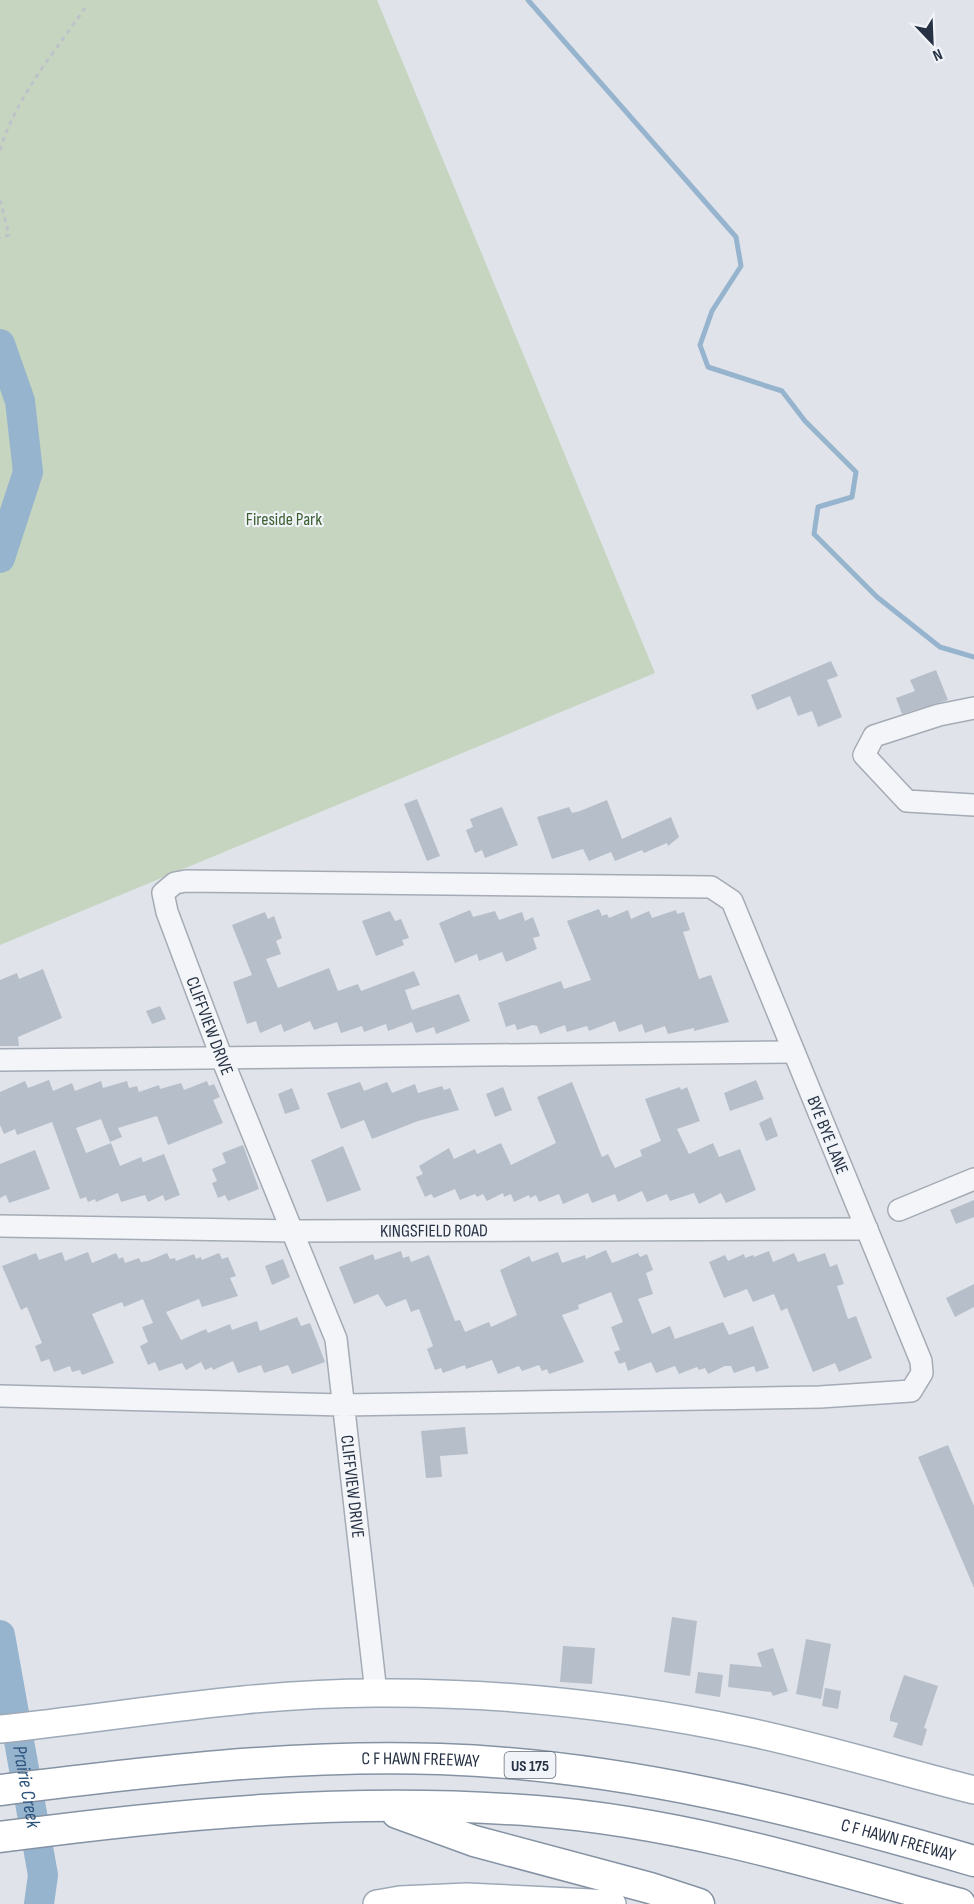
<svg xmlns="http://www.w3.org/2000/svg" width="974" height="1904" viewBox="0 0 974 1904" font-family="'Sofia Sans Condensed',sans-serif">
  <style>
    .green { fill: #c6d5c0 }
    .lines { fill: none; stroke-linecap: round; stroke-linejoin: round }
    .stream { stroke: #97b4ce; stroke-width: 5 }
    .river { stroke: #97b4ce; stroke-width: 30 }
    .building { fill: #b6bec9 }
    .minor-casing { stroke: #a4abb5; stroke-width: 24 }
    .major-casing { stroke: #9ea9b7; stroke-width: 30 }
    .highway-casing { stroke: #8592a3; stroke-width: 33 }
    .path { stroke: #bec2c9; stroke-width: 3; stroke-dasharray: 4.5 4.5; stroke-linecap: butt }
    .minor { stroke: #f3f5f8; stroke-width: 21 }
    .major { stroke: #fff; stroke-width: 27 }
    .highway { stroke: #fff; stroke-width: 30 }
    .labels { text-anchor: middle; stroke-width: 4.5; stroke-linejoin: round; paint-order: stroke }
    .shield { fill: #f0f3f8; stroke: #636c7a; stroke-width: 1.5 }
    .shield-label { font-size: 16px; font-weight: bold; fill: #263244 }
    .park-label { font-size: 18px; fill: #3d6132; stroke: #f0f3f8 }
    .street-label { font-size: 18px; fill: #263244; stroke: #f0f3f8 }
    .water-label { font-size: 20px; font-style: italic; fill: #2c537c; stroke: #f0f3f8 }
  </style>
  <rect width="100%" height="100%" fill="#e0e4ea"/>
  <!-- green -->
  <polygon class="green" points="0,0 377,0 655,673 0,945"/>
  <g class="lines">
    <!-- stream -->
    <polyline class="stream" points="528,0 736,237 741,266 712,311 700,345 708,367 782,391 805,421 856,472 852,497 818,507 814,534 877,597 940,647 974,657"/>
    <!-- river -->
    <g class="river">
      <polyline points="0,344 20,401 28,472 0,558"/>
      <path id="s1" d="M0 1635 43 1875 39 1904"/>
    </g>
  </g>
  <!-- building -->
  <g class="building">
    <polygon points="831,661 838,676 827,680 842,717 818,727 812,711 798,716 790,696 757,710 751,695"/>
    <polygon points="936,670 948,700 902,714 896,698 915,691 910,680"/>
    <polygon points="417,799 440,856 427,861 404,804"/>
    <polygon points="607,800 622,839 671,817 679,837 668,846 667,843 644,853 642,850 615,861 611,852 589,861 583,849 552,859 537,817 569,807 572,813 580,811"/>
    <polygon points="502,807 518,845 485,858 482,850 475,853 466,830 473,827 470,819"/>
    <polygon points="599,909 602,916 607,914 609,918 628,910 631,919 649,911 652,918 676,910 677,914 684,912 690,930 683,932 699,979 711,975 729,1022 694,1031 694,1028 668,1034 665,1026 645,1033 642,1024 619,1032 615,1021 589,1031 587,1026 567,1032 565,1025 540,1034 537,1026 533,1025 517,1030 515,1024 506,1027 498,1003 561,981 564,989 591,980 567,921"/>
    <polygon points="470,910 473,917 495,911 499,920 522,912 525,921 533,917 540,936 533,938 537,949 506,962 502,952 479,961 477,954 455,963 439,923"/>
    <polygon points="390,911 395,921 401,919 409,938 402,940 404,945 376,956 362,921"/>
    <polygon points="265,912 268,919 274,916 282,938 276,941 281,954 266,959 278,988 329,968 338,991 358,984 361,991 414,971 420,985 405,990 412,1010 459,994 470,1021 436,1034 434,1027 416,1033 412,1022 388,1031 386,1024 364,1032 362,1026 341,1033 337,1022 314,1030 310,1021 284,1032 281,1024 260,1033 256,1021 247,1024 233,982 252,975 232,925"/>
    <polygon points="43,969 62,1018 18,1037 19,1046 0,1046 0,980 17,973 19,979"/>
    <polygon points="160,1006 166,1019 152,1024 146,1011"/>
    <polygon points="49,1080 53,1091 72,1083 75,1091 101,1081 103,1088 127,1081 129,1088 137,1086 139,1092 159,1085 160,1089 181,1083 184,1090 207,1081 209,1086 214,1084 220,1097 213,1100 223,1123 168,1145 157,1116 118,1128 122,1137 110,1142 101,1119 76,1128 86,1153 111,1143 120,1166 141,1157 143,1162 164,1154 180,1195 165,1201 163,1195 148,1202 145,1195 121,1202 118,1193 96,1202 95,1199 88,1202 86,1197 80,1199 52,1122 17,1135 15,1129 4,1134 0,1125 0,1092 25,1081 28,1088"/>
    <polygon points="756,1080 764,1099 730,1111 724,1093"/>
    <polygon points="360,1082 364,1091 387,1082 392,1093 415,1084 418,1093 442,1086 444,1090 450,1088 459,1110 418,1121 372,1139 364,1120 341,1129 327,1093"/>
    <polygon points="572,1082 602,1157 608,1154 615,1168 642,1156 640,1150 661,1141 645,1099 680,1087 681,1090 687,1087 700,1121 677,1129 689,1154 713,1143 719,1157 740,1149 756,1190 726,1203 721,1193 699,1204 694,1193 670,1201 667,1194 647,1202 642,1191 618,1202 615,1194 592,1203 588,1193 563,1204 559,1194 539,1202 536,1195 530,1198 529,1195 514,1202 511,1194 504,1197 503,1193 487,1201 483,1194 477,1197 475,1194 460,1200 455,1189 434,1198 431,1194 425,1197 416,1177 423,1174 419,1166 449,1148 454,1159 475,1149 477,1154 501,1143 511,1165 556,1143 537,1097"/>
    <polygon points="503,1087 512,1110 495,1117 486,1094"/>
    <polygon points="292,1088 300,1109 285,1114 278,1094"/>
    <polygon points="771,1117 778,1136 766,1141 759,1123"/>
    <polygon points="243,1145 259,1189 228,1201 225,1195 218,1198 212,1183 217,1181 212,1169 226,1163 222,1153"/>
    <polygon points="343,1146 361,1190 327,1202 311,1160"/>
    <polygon points="35,1150 50,1189 9,1203 6,1195 0,1198 0,1164"/>
    <polygon points="974,1200 974,1217 956,1224 950,1210"/>
    <polygon points="606,1250 612,1263 638,1253 640,1257 647,1254 653,1270 646,1273 653,1294 638,1299 652,1334 670,1326 675,1339 723,1322 729,1335 753,1326 769,1368 756,1372 754,1366 734,1373 731,1366 725,1366 708,1374 705,1368 699,1370 697,1367 679,1374 675,1366 656,1373 651,1362 628,1371 625,1362 619,1364 614,1352 620,1350 611,1327 623,1322 611,1292 578,1305 579,1309 562,1315 584,1362 549,1374 547,1369 542,1371 539,1365 522,1371 519,1366 498,1374 492,1360 466,1369 465,1365 443,1373 441,1368 435,1370 427,1349 433,1346 419,1309 411,1312 406,1299 386,1307 378,1294 354,1304 339,1267 373,1254 375,1260 401,1251 403,1258 409,1256 411,1262 429,1255 455,1321 460,1320 465,1332 489,1322 491,1327 517,1315 500,1270 529,1256 532,1262 558,1252 562,1263 585,1255 586,1259"/>
    <polygon points="769,1251 773,1262 794,1253 798,1262 825,1253 830,1267 837,1264 844,1284 837,1286 848,1319 856,1316 872,1358 839,1372 835,1363 813,1372 787,1308 781,1311 774,1294 753,1302 747,1289 724,1298 709,1262 725,1255 728,1261 744,1254 745,1258 753,1255 754,1257"/>
    <polygon points="62,1252 65,1261 88,1252 92,1263 116,1253 119,1259 123,1257 125,1263 139,1258 141,1262 148,1261 167,1253 170,1259 175,1258 176,1261 194,1254 196,1259 201,1257 202,1260 219,1253 222,1259 228,1257 236,1276 230,1278 238,1296 202,1307 199,1299 166,1312 181,1340 206,1329 208,1333 230,1324 232,1330 257,1321 260,1331 297,1317 301,1326 310,1323 325,1362 292,1374 288,1365 264,1373 261,1365 238,1373 233,1361 213,1370 212,1367 205,1370 201,1362 186,1370 182,1363 159,1371 155,1362 148,1365 140,1346 148,1342 142,1327 153,1323 143,1299 124,1307 122,1302 92,1314 114,1363 82,1375 80,1370 72,1372 70,1366 54,1372 49,1359 41,1362 35,1346 42,1343 27,1307 21,1310 2,1266 36,1253 39,1260"/>
    <polygon points="283,1259 290,1277 272,1285 265,1266"/>
    <polygon points="974,1284 974,1307 955,1317 946,1298"/>
    <polygon points="465,1427 468,1454 440,1456 442,1477 426,1478 421,1431"/>
    <polygon points="948,1445 974,1506 974,1588 918,1457"/>
    <polygon points="672,1617 697,1621 690,1676 664,1672"/>
    <polygon points="806,1639 831,1644 821,1699 796,1694"/>
    <polygon points="563,1646 595,1648 592,1684 560,1682"/>
    <polygon points="773,1648 788,1691 773,1696 771,1692 728,1687 730,1664 762,1667 757,1653"/>
    <polygon points="698,1672 723,1675 720,1697 695,1693"/>
    <polygon points="904,1675 938,1686 924,1728 927,1729 922,1746 893,1737 898,1723 890,1721 890,1716"/>
    <polygon points="825,1688 841,1691 838,1709 822,1706"/>
  </g>
  <g class="lines">
    <!-- minor casing -->
    <g class="minor-casing">
      <g id="minor">
        <polyline points="974,708 939,715 874,736 864,755 907,801 974,805"/>
        <polyline points="0,1060 794,1052"/>
        <polyline points="899,1210 974,1179"/>
        <path id="s2" d="M0 1226 293 1231 867 1229"/>
        <path id="s3" d="M0 1396 343 1405 820 1397 911 1391 922 1373 921 1361 732 901 711 887 186 881 175 883 163 893 167 912 221 1056 336 1339 376 1693"/>
      </g>
    </g>
    <!-- major casing -->
    <g class="major-casing">
      <g id="major">
        <path d="M0 1729C125 1716 248 1693 375 1693 500 1692 626 1706 749 1732 824 1748 899 1771 974 1790"/>
        <polyline points="377,1904 400,1900 467,1897 612,1904"/>
      </g>
    </g>
    <!-- highway casing -->
    <g class="highway-casing">
      <g id="highway">
        <path id="s4" d="M0 1790C146 1772 292 1754 440 1759 622 1765 799 1810 974 1861"/>
        <polyline points="397,1813 474,1841 650,1888 699,1904"/>
        <path d="M0 1837C181 1813 353 1797 536 1811 680 1822 821 1865 960 1904"/>
      </g>
    </g>
    <!-- path -->
    <g class="path">
      <path d="M0 150C16 97 54 53 85 8"/>
      <polyline points="0,200 9,235 0,238"/>
    </g>
    <!-- minor -->
    <use href="#minor" class="minor"/>
    <!-- major -->
    <use href="#major" class="major"/>
    <!-- highway -->
    <use href="#highway" class="highway"/>
  </g>
  <g class="labels">
    <!-- shield labels -->
    <rect class="shield" x="504.5" y="1752" width="51" height="26" rx="4.5"/>
    <g class="shield-label">
      <text x="530" y="1771">US 175</text>
    </g>
    <!-- park labels -->
    <g class="park-label">
      <text x="284" y="525">Fireside Park</text>
    </g>
    <!-- street labels -->
    <g class="street-label">
      <text dy="6" stroke="none"><textPath href="#s3" startOffset="2160">CLIFFVIEW DRIVE</textPath></text>
      <text transform="translate(828 1135) rotate(68)" y="6">BYE BYE LANE</text>
      <text dy="6" stroke="none"><textPath href="#s2" startOffset="434">KINGSFIELD ROAD</textPath></text>
      <text dy="6" stroke="none"><textPath href="#s3" startOffset="2646">CLIFFVIEW DRIVE</textPath></text>
      <text dy="6" stroke="none"><textPath href="#s4" startOffset="422">C F HAWN FREEWAY</textPath></text>
      <text dy="6" stroke="none"><textPath href="#s4" startOffset="908">C F HAWN FREEWAY</textPath></text>
    </g>
    <!-- water labels -->
    <g class="water-label">
      <text dy="7" stroke="none"><textPath href="#s1" startOffset="154">Prairie Creek</textPath></text>
    </g>
  </g>
  <!-- north arrow -->
  <g transform="translate(932 42) rotate(157)" stroke="#f0f3f8" stroke-width="4.5" paint-order="stroke">
  <path d="M0-4.5L10 22L0 15L-10 22Z" fill="#263244"/>
  <text y="-9" font-size="16" font-weight="bold" text-anchor="middle" fill="#263244">N</text>
  </g>
</svg>
